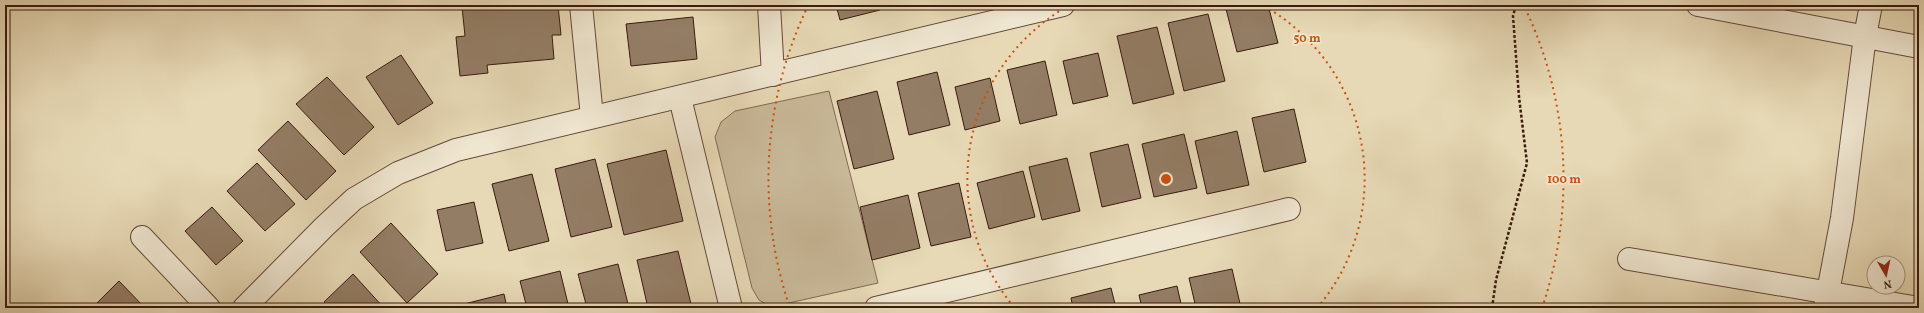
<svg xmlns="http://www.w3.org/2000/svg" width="1924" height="313" viewBox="0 0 1924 313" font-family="Vollkorn,serif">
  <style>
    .green { fill: #c9b999; stroke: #816a54 }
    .building { fill: #937d65; stroke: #391a0e }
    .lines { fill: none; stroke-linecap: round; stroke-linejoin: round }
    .minor-casing { stroke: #644a38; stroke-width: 24 }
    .path { stroke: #391a0e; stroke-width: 2.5; stroke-dasharray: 3 2; stroke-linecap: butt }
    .minor { stroke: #efe6d0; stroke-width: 22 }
    .ring { fill: none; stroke: #ce500c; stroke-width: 2; stroke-dasharray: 2 4 }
    .centre { fill: #ce500c; stroke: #efe6d0; stroke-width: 2 }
    .ring-label { font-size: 12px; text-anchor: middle; font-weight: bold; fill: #ce500c; stroke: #efe6d0; stroke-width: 3.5; stroke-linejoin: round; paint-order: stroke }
  </style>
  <rect width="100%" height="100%" fill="#e7d9b6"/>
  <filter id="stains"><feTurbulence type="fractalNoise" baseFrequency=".005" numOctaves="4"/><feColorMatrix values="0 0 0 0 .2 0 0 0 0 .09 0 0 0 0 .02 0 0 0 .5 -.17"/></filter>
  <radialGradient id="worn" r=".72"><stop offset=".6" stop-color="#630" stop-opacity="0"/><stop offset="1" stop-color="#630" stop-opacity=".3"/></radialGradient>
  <!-- green -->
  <polygon class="green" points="829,91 878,283 771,307 759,300 752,288 715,137 721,122 735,111"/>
  <!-- building -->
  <g class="building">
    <polygon points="483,5 558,5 561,35 552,35 554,59 487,65 488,73 460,76 456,37 465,36 462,7"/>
    <polygon points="836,5 878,5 880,10 840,20"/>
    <polygon points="1225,5 1268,5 1278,43 1237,52"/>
    <polygon points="1208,14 1225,81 1184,91 1168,23"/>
    <polygon points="693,17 697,59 631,66 626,24"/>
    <polygon points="1157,27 1174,94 1133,104 1117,36"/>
    <polygon points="1098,53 1108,96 1073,104 1063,61"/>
    <polygon points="401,55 433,103 398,125 366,77"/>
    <polygon points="1045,61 1057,115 1020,124 1007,70"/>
    <polygon points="937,72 950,125 909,135 897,82"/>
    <polygon points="327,77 374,127 344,155 296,104"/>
    <polygon points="990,78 1000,121 965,130 955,87"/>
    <polygon points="877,91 894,159 854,169 837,101"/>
    <polygon points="1294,109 1306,162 1264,172 1252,118"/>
    <polygon points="288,121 336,171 306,200 258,150"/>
    <polygon points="1237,131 1249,185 1207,194 1195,141"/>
    <polygon points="1184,134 1197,188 1154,197 1142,144"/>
    <polygon points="1128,144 1141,198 1102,207 1090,153"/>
    <polygon points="666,150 683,221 624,235 607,164"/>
    <polygon points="1067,158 1080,211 1042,220 1029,167"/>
    <polygon points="595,159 612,227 571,237 555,169"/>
    <polygon points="257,163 295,204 265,231 227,191"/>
    <polygon points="1023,171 1035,217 989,229 977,183"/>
    <polygon points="532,174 549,241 509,251 492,184"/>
    <polygon points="959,183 971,237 931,246 918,193"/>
    <polygon points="908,195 920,248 872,260 860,207"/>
    <polygon points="474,202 483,243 446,251 437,210"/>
    <polygon points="212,207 243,241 216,265 185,231"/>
    <polygon points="391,223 438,274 407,303 360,252"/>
    <polygon points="678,251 692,308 648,308 637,260"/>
    <polygon points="618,264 629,308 587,308 578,274"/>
    <polygon points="1232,269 1241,308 1196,308 1189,278"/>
    <polygon points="560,271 569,308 527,308 520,281"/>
    <polygon points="353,274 384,308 330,308 324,302"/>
    <polygon points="119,281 145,308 92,308"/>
    <polygon points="1177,286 1182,308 1142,308 1139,295"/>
    <polygon points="1111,288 1116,308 1073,308 1071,298"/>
    <polygon points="504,294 507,308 465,308 464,304"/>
  </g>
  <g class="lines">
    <!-- minor casing -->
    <g class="minor-casing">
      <g id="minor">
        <polyline points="581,5 592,117"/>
        <polyline points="769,5 773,75"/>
        <polyline points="1698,5 1919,47"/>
        <polyline points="680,98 731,308"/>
        <polyline points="142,237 209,308"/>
        <polyline points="1629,259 1919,308"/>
        <polyline points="244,308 324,227 354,199 398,173 456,150 1063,5"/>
        <polyline points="876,308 1289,209"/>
        <polyline points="1825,308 1842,218 1865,36 1871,5"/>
      </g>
    </g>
    <!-- path -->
    <polyline class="path" points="1492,308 1496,280 1527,163 1519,97 1513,16 1516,5"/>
    <!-- minor -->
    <use href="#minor" class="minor"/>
  </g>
  <!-- distance rings -->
  <g class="ring">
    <path d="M1014 307A199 199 0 0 1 1068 6M1264 6A199 199 0 0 1 1318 307"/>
    <path d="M789 305A398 398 0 0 1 807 8M1525 8A398 398 0 0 1 1543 305"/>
  </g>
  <circle cx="1166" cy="179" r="6" class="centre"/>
  <g class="ring-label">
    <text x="1307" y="42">50 m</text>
    <text x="1564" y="183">100 m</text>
  </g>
  <!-- margin -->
  <rect width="1924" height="313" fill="none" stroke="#e7d9b6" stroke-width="20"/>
  <rect x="6" y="6" width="1912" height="301" fill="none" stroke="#391a0e" stroke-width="2"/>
  <rect x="10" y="10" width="1904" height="293" fill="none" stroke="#391a0e"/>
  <!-- north arrow -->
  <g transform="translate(1886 275) rotate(171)"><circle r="19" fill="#efe6d0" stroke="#a69482"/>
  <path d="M0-3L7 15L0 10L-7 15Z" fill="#8f2418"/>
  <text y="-6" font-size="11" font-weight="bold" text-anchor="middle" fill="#391a0e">N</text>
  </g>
  <rect width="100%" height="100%" filter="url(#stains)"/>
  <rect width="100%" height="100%" fill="url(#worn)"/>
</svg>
